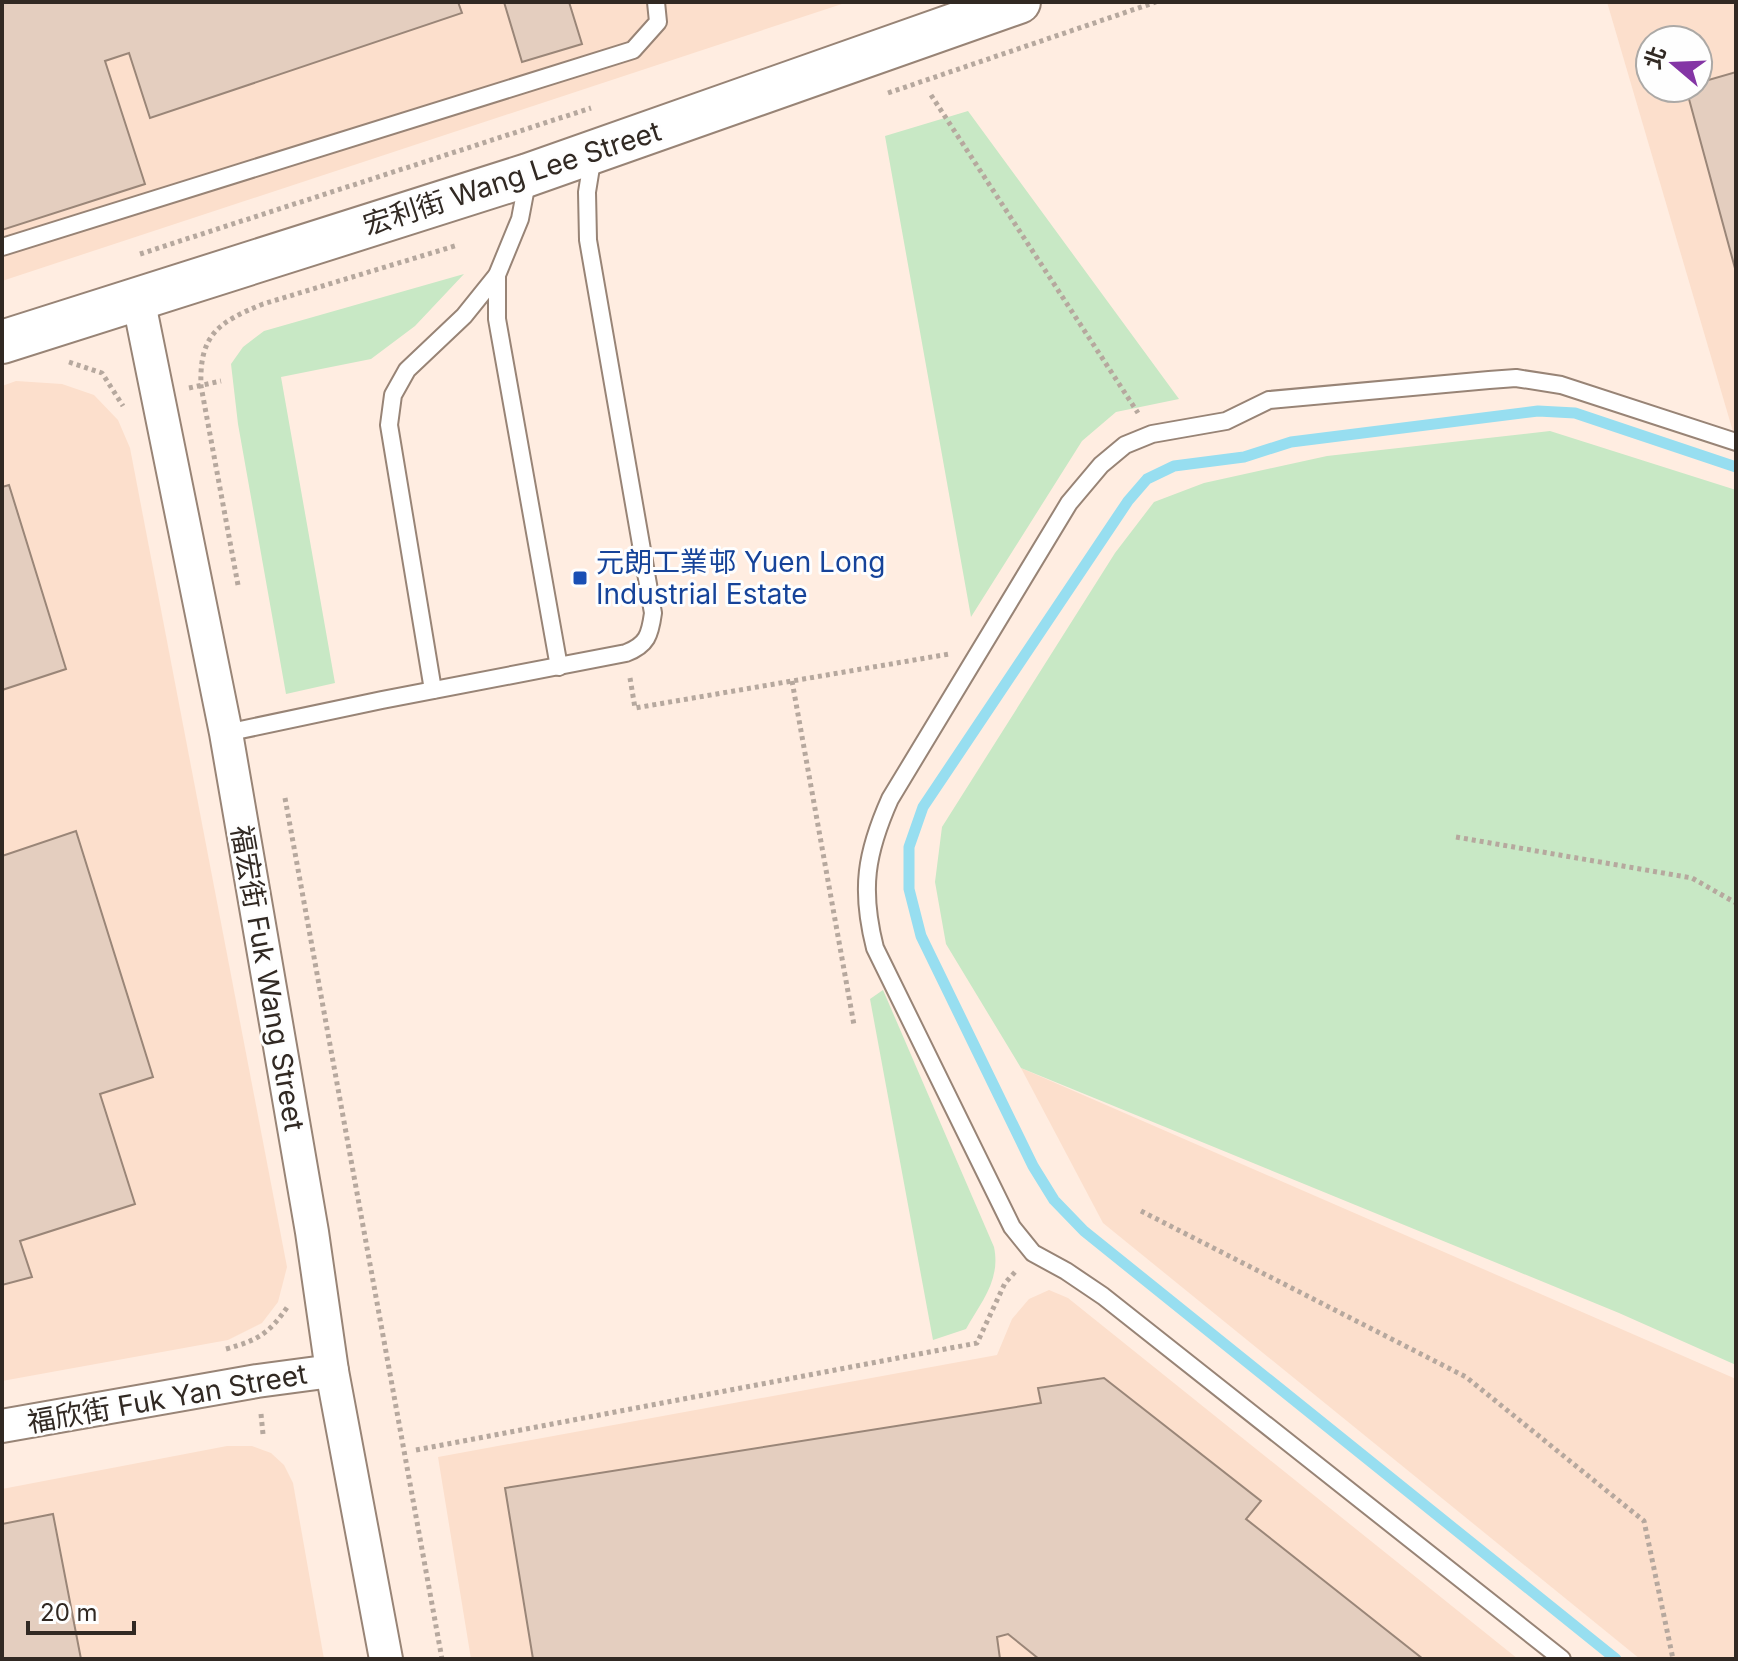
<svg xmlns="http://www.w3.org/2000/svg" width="1738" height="1661" viewBox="0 0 1738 1661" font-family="Inter,'Noto Sans TC',sans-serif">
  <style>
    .built { fill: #fcdfcc; fill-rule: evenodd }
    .green { fill: #c8e8c5 }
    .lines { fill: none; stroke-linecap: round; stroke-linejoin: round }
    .stream { stroke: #97def0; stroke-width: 11 }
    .building { fill: #e4cebf; stroke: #9a8678; stroke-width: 2 }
    .service-casing { stroke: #988476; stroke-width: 20 }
    .minor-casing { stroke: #988476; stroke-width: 36 }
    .tertiary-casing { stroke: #988476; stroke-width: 46 }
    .path { stroke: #b6a89e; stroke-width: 5; stroke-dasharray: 4 4; stroke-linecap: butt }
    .service { stroke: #fff; stroke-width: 16 }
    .minor { stroke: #fff; stroke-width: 32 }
    .tertiary { stroke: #fff; stroke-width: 42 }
    .transit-dot { fill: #1a4fb4; stroke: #fefefe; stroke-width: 3 }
    .labels { text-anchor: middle; stroke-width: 6; stroke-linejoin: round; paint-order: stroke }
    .street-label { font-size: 28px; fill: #312923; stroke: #fefefe }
    .transit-label { font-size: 28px; fill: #164399; stroke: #fefefe; text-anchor: start }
  </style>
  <rect width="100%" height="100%" fill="#ffede1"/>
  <!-- built -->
  <g class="built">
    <polygon points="2,2 848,2 2,281"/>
    <path d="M1607 2H1736V436L1734 435ZM1650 40H1698V88H1650Z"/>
    <polygon points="16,381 62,384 94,395 118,420 130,448 287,1267 278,1302 262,1323 228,1340 2,1381 2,386"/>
    <polygon points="1021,1068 1736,1379 1736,1659 1640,1659 1103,1223"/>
    <polygon points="1049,1290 1068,1298 1518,1659 471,1659 438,1457 997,1355 1012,1319 1029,1299"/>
    <polygon points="227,1446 252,1446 271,1453 284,1465 293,1483 324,1659 2,1659 2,1489"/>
  </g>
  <!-- green -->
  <g class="green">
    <polygon points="968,111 1179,399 1116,412 1082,441 971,617 885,136"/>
    <polygon points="464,274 415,326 371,359 281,377 335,683 286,694 238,424 231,364 243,347 264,331"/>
    <polygon points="1550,431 1736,490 1736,1365 1619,1313 1021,1068 946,944 935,882 942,827 1115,553 1154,502 1204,483 1327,456"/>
    <path d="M883 990 994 1247C1001 1280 981 1302 966 1329L933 1340 870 999Z"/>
  </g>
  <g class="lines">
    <!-- stream -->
    <polyline class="stream" points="1616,1659 1084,1231 1054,1200 1033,1166 921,936 909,889 909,847 923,807 1128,501 1147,479 1174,466 1244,457 1291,442 1538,411 1575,413 1736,467"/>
  </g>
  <!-- building -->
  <g class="building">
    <polygon points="2,2 458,2 462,13 150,118 129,53 105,61 145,184 2,230"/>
    <polygon points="504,2 569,2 582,44 522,62"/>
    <polygon points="1736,72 1736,272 1686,88 1698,88 1698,83"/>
    <polygon points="9,485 66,669 2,690 2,487"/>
    <polygon points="76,831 153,1077 100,1094 135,1204 20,1241 32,1277 2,1285 2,856"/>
    <polygon points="1104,1378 1261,1501 1246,1519 1423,1659 1039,1659 1008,1634 997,1637 1000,1659 533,1659 505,1488 1041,1403 1038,1388"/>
    <polygon points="53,1514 81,1659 2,1659 2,1524"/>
  </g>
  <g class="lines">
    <!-- service casing -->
    <g class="service-casing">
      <g id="service">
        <polyline points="2,247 633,50 658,22 656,2"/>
        <polyline points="497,275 497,319 559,667"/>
        <polyline points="433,690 389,425 393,395 407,370 464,316 497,275 520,219 528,177"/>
        <path d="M226 733 382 700 626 653C647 645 650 635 653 613L588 240 587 192 593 155"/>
        <path d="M1562 1659 1103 1296 1066 1271 1033 1253 1012 1227 875 948C860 889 866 853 890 799L1069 503 1101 465 1125 445 1152 434 1226 421 1269 400 1489 380 1516 378 1561 385 1736 442"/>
      </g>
    </g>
    <!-- minor casing -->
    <g class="minor-casing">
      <g id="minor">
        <polyline points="138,298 226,733 312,1232 332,1371 386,1659"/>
        <polyline points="2,1426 257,1381 332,1371"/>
      </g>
    </g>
    <!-- tertiary casing -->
    <g class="tertiary-casing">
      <polyline id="tertiary" points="2,342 528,175 1019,2"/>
    </g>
    <!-- path -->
    <g class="path">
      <polyline points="888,93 1156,2"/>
      <polyline points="931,95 1138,413"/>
      <polyline points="140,254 591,108"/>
      <polyline points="69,362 102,373 123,406"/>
      <polyline points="189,388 221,381"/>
      <path d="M238 585 201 386C199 334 219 322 263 304L458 245"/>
      <polyline points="630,678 635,708 949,654"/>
      <polyline points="792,681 854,1025"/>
      <polyline points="285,798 442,1659"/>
      <polyline points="1456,837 1692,878 1736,903"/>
      <polyline points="1141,1211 1466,1377 1644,1521 1673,1659"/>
      <path d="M226 1349C258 1340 269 1334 288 1306"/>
      <polyline points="261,1414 263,1434"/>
      <polyline points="416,1450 977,1343 1005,1283 1016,1271"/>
    </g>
    <!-- service -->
    <use href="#service" class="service"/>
    <!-- minor -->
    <use href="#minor" class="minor"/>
    <!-- tertiary -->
    <use href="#tertiary" class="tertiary"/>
  </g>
  <!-- markers -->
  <rect class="transit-dot" x="572" y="570" width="16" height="16" rx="4"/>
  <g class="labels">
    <!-- street labels -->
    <g class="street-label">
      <text transform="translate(512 178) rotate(-18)" y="10">宏利街 Wang Lee Street</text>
      <text transform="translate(268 978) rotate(80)" y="10">福宏街 Fuk Wang Street</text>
      <text transform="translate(167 1398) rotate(-10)" y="10">福欣街 Fuk Yan Street</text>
    </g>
    <!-- transit labels -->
    <g class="transit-label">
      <text x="596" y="572">元朗工業邨 Yuen Long<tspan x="596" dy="32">Industrial Estate</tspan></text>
    </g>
  </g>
  <!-- border -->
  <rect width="1738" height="1661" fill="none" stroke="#312923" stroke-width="8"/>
  <!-- north arrow -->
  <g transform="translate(1674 64) rotate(289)"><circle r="38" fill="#fefefe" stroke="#aca9a6" stroke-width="2"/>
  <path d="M0-6L14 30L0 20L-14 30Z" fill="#8435a5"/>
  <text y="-12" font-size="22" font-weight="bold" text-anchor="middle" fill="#312923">北</text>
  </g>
  <!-- scale -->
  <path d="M28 1621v12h106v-12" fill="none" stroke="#312923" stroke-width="4"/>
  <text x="40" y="1621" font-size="24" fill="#312923" stroke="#fefefe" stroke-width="6" paint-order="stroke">20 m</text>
</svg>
